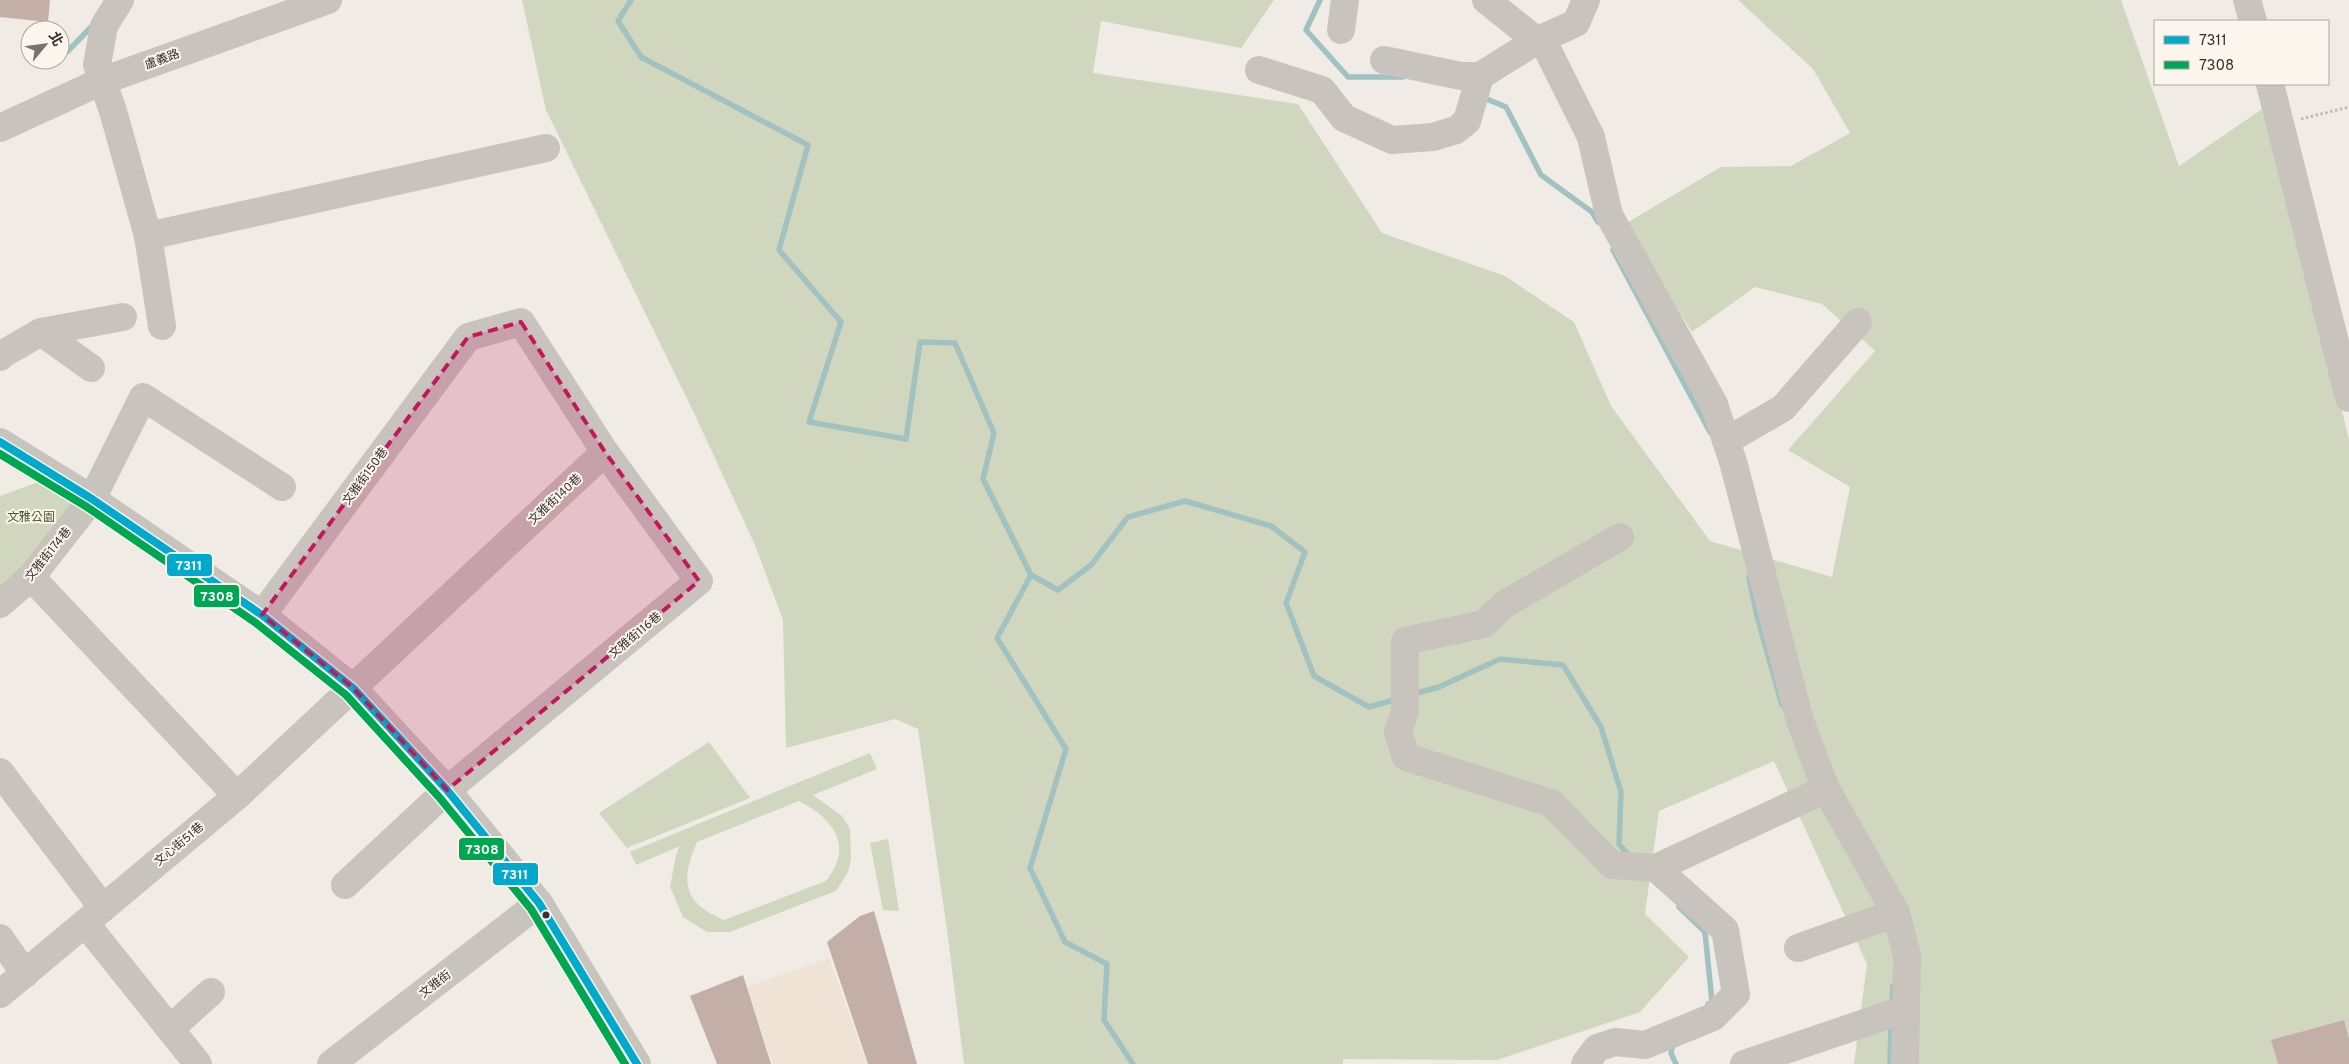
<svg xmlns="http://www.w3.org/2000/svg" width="2349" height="1064" viewBox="0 0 2349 1064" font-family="Overpass,'Noto Sans TC',sans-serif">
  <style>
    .green { fill: #d1d6bf; fill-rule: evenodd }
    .plaza { fill: #eee3d5 }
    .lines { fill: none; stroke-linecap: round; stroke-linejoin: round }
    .stream { stroke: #a1c2c1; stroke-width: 5.5 }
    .building { fill: #c3afa7 }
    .path { stroke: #c2bbb6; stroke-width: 3; stroke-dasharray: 2.5 2.5; stroke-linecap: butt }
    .minor { stroke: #c9c3be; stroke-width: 28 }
    .bus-1-casing { stroke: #fbf5ee; stroke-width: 11 }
    .bus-2-casing { stroke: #fbf5ee; stroke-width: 11 }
    .bus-1 { stroke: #00a9ce; stroke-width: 8 }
    .bus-2 { stroke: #00a651; stroke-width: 8 }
    .marked { fill: #c2185b; fill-opacity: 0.2; stroke: #c2185b; stroke-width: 4; stroke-dasharray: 10 6; stroke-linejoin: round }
    .bus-dot { fill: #3b302b; stroke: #fbf5ee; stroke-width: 2 }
    .labels { text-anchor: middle; stroke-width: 4; stroke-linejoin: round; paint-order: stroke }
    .street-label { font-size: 12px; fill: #3b302b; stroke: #fbf5ee }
    .park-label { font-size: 12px; fill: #4a5a2e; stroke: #fbf5ee }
    .line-badge { stroke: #fbf5ee; stroke-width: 2 }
    .badge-label { font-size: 14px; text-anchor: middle; font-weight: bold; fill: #fff }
  </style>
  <rect width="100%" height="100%" fill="#f0ebe5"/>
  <!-- green -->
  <g class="green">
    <polygon points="522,0 1274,0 1241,48 1101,21 1093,73 1298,104 1382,233 1505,276 1574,322 1611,406 1710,541 1832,577 1850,487 1788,450 1875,351 1822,304 1755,287 1692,332 1623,225 1721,167 1791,166 1850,133 1813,69 1738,0 2121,0 2179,166 2268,105 2349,440 2349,1064 1854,1064 1867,964 1774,761 1659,811 1645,914 1689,957 1640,1012 1497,1060 1343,1059 1343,1064 964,1064 947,930 918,729 895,719 786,748 783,620 755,545 695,415 546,110"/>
    <polygon points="41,481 76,502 0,604 0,496"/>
    <polygon points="709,742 750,798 627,848 599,813"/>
    <path d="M870 753 877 769 813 795 842 816 850 829 851 859 848 872 836 891 730 932H707L683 917 670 887 676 855 680 846 636 865 630 852ZM799 801C834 819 854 846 826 881L724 920C683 903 680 881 697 842Z"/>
    <polygon points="888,839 899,911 883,910 870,843"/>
  </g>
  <!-- plaza -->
  <polygon class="plaza" points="829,958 867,1064 773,1064 746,987"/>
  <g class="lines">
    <!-- stream -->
    <g class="stream">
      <polyline points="631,0 618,21 641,57 808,145 779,250 841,322 809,422 906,439 920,342 955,343 994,433 983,479 1031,575 997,638 1066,749 1030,868 1065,942 1107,964 1104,1020 1133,1064"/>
      <polyline points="1320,0 1306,30 1348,77 1403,77"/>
      <polyline points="68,51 94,24"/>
      <polyline points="1482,97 1506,107 1541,175 1592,212 1598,222"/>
      <polyline points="1613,250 1710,432"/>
      <polyline points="1031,575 1058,590 1091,565 1128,517 1185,501 1271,526 1305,552 1286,603 1314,676 1369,707 1397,699"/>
      <polyline points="1749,578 1757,616 1782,705"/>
      <polyline points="1413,694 1439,687 1500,659 1563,665 1601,727 1621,792 1619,844 1631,858"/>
      <polyline points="1679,907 1705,932 1712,1002 1708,1004"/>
      <polyline points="1892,1007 1893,986"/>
      <polyline points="1673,1043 1671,1053 1676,1064"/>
      <polyline points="1890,1064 1891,1021"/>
    </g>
  </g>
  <!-- building -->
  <g class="building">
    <polygon points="0,0 50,0 48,22 0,17"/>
    <polygon points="874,911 917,1064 868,1064 827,942 860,916"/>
    <polygon points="743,975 771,1064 717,1064 690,996"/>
    <polygon points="2344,1020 2349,1039 2349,1064 2278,1064 2271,1040"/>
  </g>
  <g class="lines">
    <!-- path -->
    <polyline class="path" points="2301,119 2349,107"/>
    <!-- minor -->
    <g class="minor">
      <polyline points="120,0 104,26 97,65 113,111 148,236 162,326"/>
      <polyline points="1486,0 1547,49 1591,137 1609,215 1714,404 1734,465 1800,721 1826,789 1896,913 1907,956 1905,1064"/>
      <polyline points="2247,0 2253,21"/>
      <polyline points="1341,30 1345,0"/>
      <polyline points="1384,60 1461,76 1480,76 1536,41 1576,23 1586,0"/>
      <polyline points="1259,70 1322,90 1344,118 1392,140 1433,137 1456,130 1467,121 1480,76"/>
      <polyline points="2270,84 2349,398"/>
      <polyline points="0,128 102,81 328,0"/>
      <polyline points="148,236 546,148"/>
      <polyline points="41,332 91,368"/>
      <polyline points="0,357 1,355 41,332 123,317"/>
      <polyline points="1726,441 1783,408 1858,322"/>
      <polyline points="0,442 92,499 262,615 353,688 447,790 539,903 637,1064"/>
      <polyline points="1620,537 1505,604 1484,624 1405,641 1405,712 1398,732 1406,757 1551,803 1612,865 1656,868 1826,789"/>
      <polyline points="31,577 237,796"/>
      <polyline points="0,604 31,577 92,499 143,397 282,487"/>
      <polyline points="0,772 103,908"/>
      <polyline points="345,885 447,790 699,581 605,452"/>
      <polyline points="85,923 198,1064"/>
      <polyline points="0,938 25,974"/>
      <polyline points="1798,948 1896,913"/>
      <polyline points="0,994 237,796 605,452 521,322 468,337 262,615"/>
      <polyline points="170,1029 211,992"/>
      <polyline points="331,1064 539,903"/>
      <polyline points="1585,1064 1597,1048 1615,1042 1645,1045 1713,1017 1736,994 1725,930 1656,868"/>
      <polyline points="1744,1064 1906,1009"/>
    </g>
    <!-- bus-1 casing -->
    <g class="bus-1-casing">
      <polyline id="bus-1" points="0,442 92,499 262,615 353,688 447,790 539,903 637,1064"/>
    </g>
    <!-- bus-2 casing -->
    <g class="bus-2-casing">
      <polyline id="bus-2" points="0,454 87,507 256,623 346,695 439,797 531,909 625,1064"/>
    </g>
    <!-- bus-1 -->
    <use href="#bus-1" class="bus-1"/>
    <!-- bus-2 -->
    <use href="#bus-2" class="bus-2"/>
  </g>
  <!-- marked area -->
  <path class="marked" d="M521 322 605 452 699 581 447 790 353 688 262 615 468 337Z"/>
  <!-- markers -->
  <circle class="bus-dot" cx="546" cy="915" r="4.5"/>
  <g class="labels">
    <!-- street labels -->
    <g class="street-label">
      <text transform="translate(162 59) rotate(-20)" y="4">盧義路</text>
      <text transform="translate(365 476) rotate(-54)" y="4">文雅街150巷</text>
      <text transform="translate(555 499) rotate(-43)" y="4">文雅街140巷</text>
      <text transform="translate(48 554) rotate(-51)" y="4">文雅街174巷</text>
      <text transform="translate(635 635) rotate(-40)" y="4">文雅街116巷</text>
      <text transform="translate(179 844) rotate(-40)" y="4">文心街51巷</text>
      <text transform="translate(435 984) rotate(-38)" y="4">文雅街</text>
    </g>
    <!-- park labels -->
    <g class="park-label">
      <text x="31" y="521">文雅公園</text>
    </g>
  </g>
  <g class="line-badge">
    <rect x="166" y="553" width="47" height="24" rx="5" fill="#00a9ce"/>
    <rect x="193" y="584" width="47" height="24" rx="5" fill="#00a651"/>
    <rect x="458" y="837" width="47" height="24" rx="5" fill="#00a651"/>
    <rect x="492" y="862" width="47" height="24" rx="5" fill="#00a9ce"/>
  </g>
  <g class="badge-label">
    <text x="189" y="570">7311</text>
    <text x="217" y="601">7308</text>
    <text x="482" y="854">7308</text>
    <text x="515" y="879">7311</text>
  </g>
  <!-- legend -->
  <rect x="2154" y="20" width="175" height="65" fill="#fbf5ee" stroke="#aea6a0"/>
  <rect x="2164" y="36" width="25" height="8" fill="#00a9ce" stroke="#aea6a0"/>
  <text x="2199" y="45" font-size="15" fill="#3b302b">7311</text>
  <rect x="2164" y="61" width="25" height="8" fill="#00a651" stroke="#aea6a0"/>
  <text x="2199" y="70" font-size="15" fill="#3b302b">7308</text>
  <!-- north arrow -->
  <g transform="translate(45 45) rotate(61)"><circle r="24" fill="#fbf5ee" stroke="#aea6a0"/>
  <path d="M0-4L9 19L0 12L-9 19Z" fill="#7a716c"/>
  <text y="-8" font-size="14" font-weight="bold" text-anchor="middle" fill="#3b302b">北</text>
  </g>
</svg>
